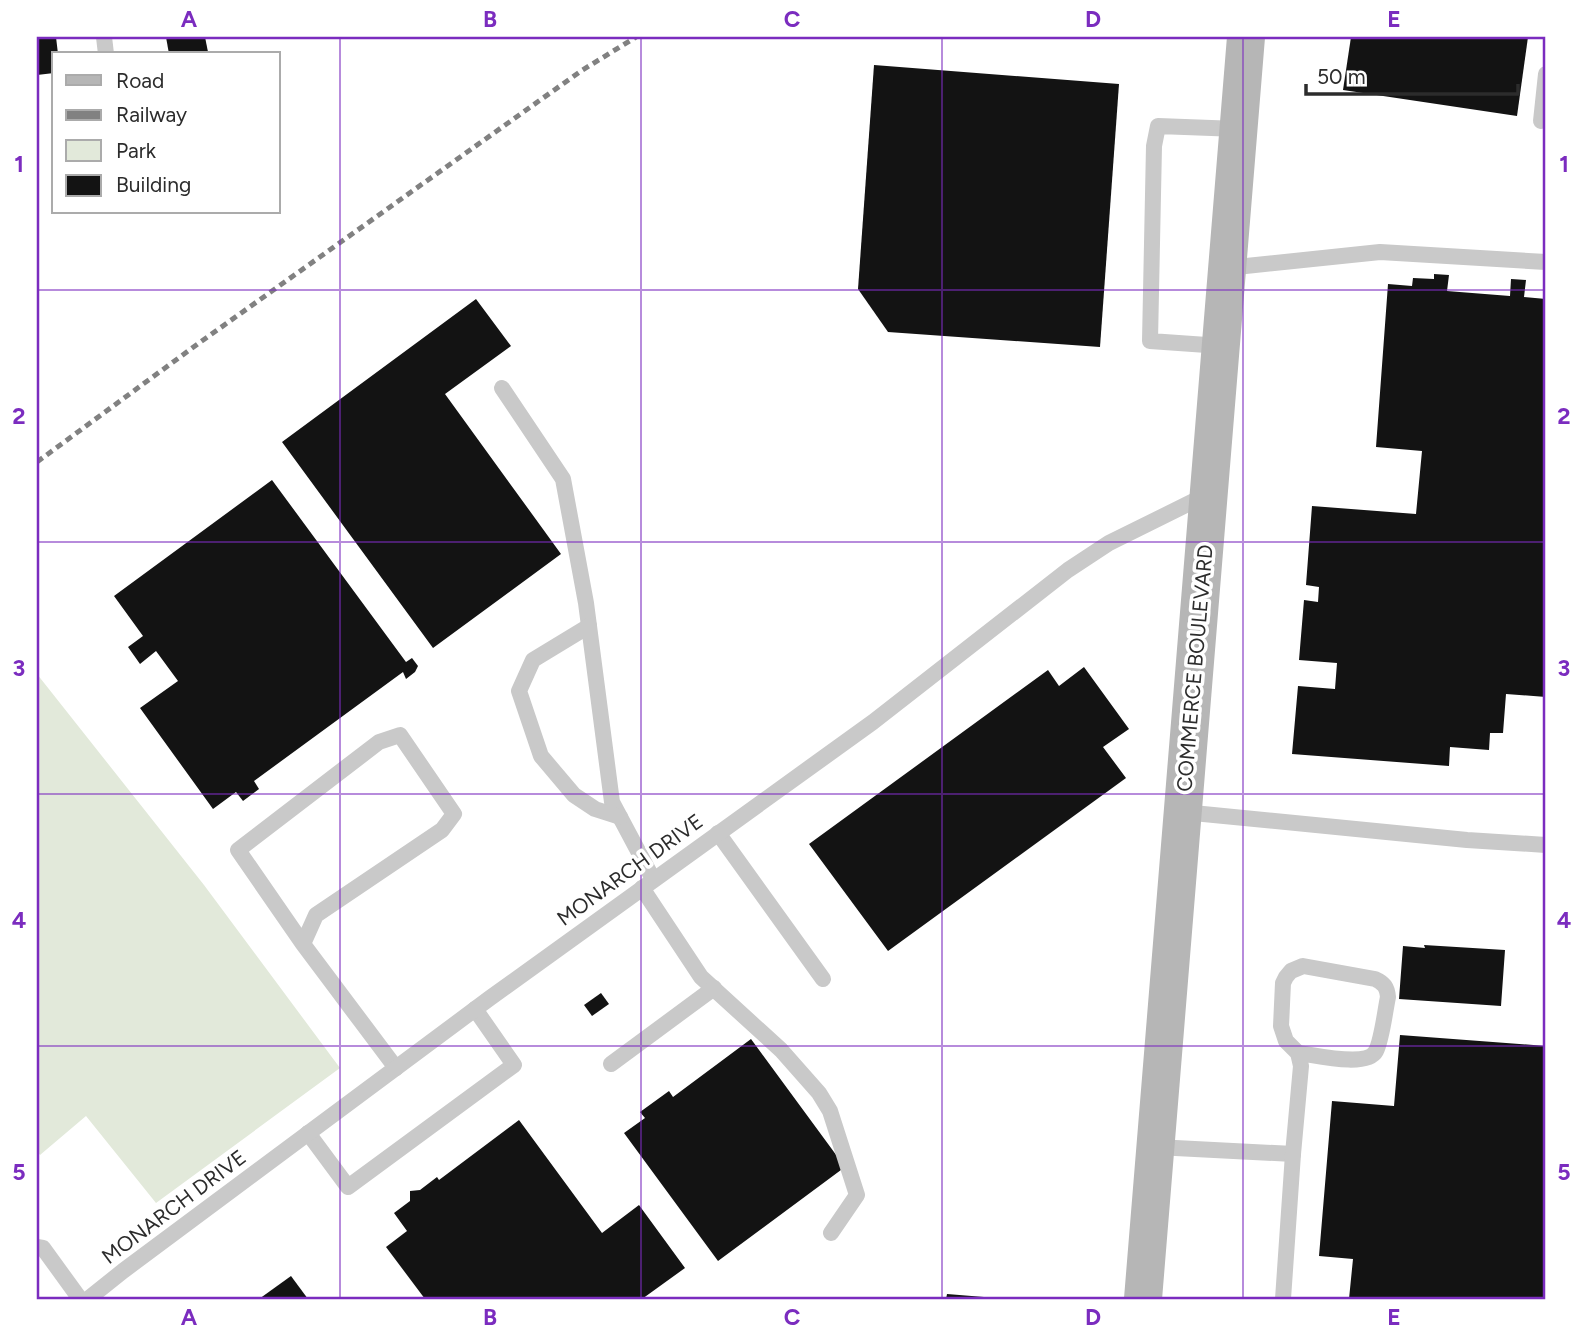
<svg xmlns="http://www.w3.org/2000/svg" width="1583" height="1336" viewBox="0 0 1583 1336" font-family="Figtree,sans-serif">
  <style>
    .green { fill: #e2e9da }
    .building { fill: #131313 }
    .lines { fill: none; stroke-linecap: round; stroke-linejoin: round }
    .lane { stroke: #c9c9c9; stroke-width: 16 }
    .secondary { stroke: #b6b6b6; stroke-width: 38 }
    .rail { stroke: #818181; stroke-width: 5; stroke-dasharray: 7 5; stroke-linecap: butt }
    .grid { fill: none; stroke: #7b2cbf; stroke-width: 2; stroke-opacity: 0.55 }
    .labels { text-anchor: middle; stroke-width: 7; stroke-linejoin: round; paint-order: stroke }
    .street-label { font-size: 21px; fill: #2c2c2c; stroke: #fff }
    .neatline { fill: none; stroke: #7b2cbf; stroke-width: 2.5 }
    .grid-label { font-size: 23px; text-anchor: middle; font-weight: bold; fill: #7b2cbf }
  </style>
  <rect width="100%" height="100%" fill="#fff"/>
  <!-- green -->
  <polygon class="green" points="37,674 204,885 340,1068 156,1203 86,1116 40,1155 37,1151"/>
  <!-- building -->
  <g class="building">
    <polygon points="37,37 56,37 58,54 54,54 54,73 37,75"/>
    <polygon points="166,37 205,37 208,52 191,54 169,54"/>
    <polygon points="1351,37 1528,37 1517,116 1343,90"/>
    <polygon points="874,65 1119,84 1100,347 888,332 858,289"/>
    <polygon points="1434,274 1449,275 1447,291 1510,296 1511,279 1526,280 1524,297 1546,299 1546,697 1506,694 1503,733 1490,733 1489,750 1450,747 1449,766 1292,754 1298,686 1335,689 1337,663 1299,660 1304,600 1318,602 1319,587 1306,585 1312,506 1416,514 1422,451 1376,447 1388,284 1412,286 1413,278 1434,279"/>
    <polygon points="476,299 511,346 445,394 561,554 433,648 282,442"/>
    <polygon points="272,480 406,662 412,658 418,666 415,672 406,679 403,672 254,781 259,789 243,801 236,792 213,809 140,708 178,681 156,651 140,664 128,647 143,636 114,596"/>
    <polygon points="1084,667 1129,729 1103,747 1126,778 888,951 809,844 1048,670 1059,686"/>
    <polygon points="1424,945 1505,950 1501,1006 1399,999 1403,946 1425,948"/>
    <polygon points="601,993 609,1004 592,1016 584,1005"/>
    <polygon points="1400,1035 1546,1046 1546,1299 1349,1299 1353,1259 1319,1256 1332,1101 1394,1106"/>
    <polygon points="751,1039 845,1167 718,1261 624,1133 645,1118 640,1112 669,1091 673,1097"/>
    <polygon points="519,1120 602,1233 639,1205 685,1268 642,1299 425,1299 386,1247 407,1231 394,1213 410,1201 410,1191 420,1190 437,1177 439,1180"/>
    <polygon points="291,1276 308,1299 259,1299"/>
    <polygon points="947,1294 984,1297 983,1299 946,1299"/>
  </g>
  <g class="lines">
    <!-- lane -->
    <g class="lane">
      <polyline points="104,37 106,54"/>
      <polyline points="1541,121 1546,74"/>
      <polyline points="1227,268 1380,252 1546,262"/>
      <polyline points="1221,346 1150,341 1154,146 1158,126 1238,129"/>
      <polyline points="502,388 563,479 586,603 612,802 653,879"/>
      <polyline points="589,626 533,660 519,691 541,756 574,795 595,809 620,817"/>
      <polyline points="1183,812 1467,840 1546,845"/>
      <polyline points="718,833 823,979"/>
      <polyline points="642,888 701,977 781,1050 819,1093 830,1111 857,1195 831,1233"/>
      <polyline points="303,944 238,850 379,742 400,735 454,814 442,830 316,915 303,944 396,1068"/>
      <polyline points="611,1064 714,988"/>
      <polyline points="308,1133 348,1187 514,1065 475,1009"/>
      <polyline points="1156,1147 1293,1154"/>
      <polyline points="37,1247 43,1248 80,1299"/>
      <polyline points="88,1299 123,1271 490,998 873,722 1068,570 1109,543 1206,495"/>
      <path d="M1283 1299 1293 1154 1301 1066 1298 1053 1286 1041 1281 1026 1283 983 1286 977 1291 971 1303 966 1375 979C1384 983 1387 987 1388 997 1385 1011 1382 1039 1376 1051 1367 1068 1315 1055 1298 1053"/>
    </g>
    <!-- secondary -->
    <polyline class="secondary" points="1143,1299 1246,37"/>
    <!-- rail -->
    <polyline class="rail" points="37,462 199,343 581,71 636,37"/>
  </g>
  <!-- grid -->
  <path class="grid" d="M340 37V1299M641 37V1299M942 37V1299M1243 37V1299M37 290H1546M37 542H1546M37 794H1546M37 1046H1546"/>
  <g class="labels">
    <!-- street labels -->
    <g class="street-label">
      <text transform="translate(1195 668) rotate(-85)" y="7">COMMERCE BOULEVARD</text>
      <text transform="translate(630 870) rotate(-36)" y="7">MONARCH DRIVE</text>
      <text transform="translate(174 1207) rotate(-37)" y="7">MONARCH DRIVE</text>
    </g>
  </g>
  <!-- border -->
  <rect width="1583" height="1336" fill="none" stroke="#ffffff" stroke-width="77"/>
  <!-- legend -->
  <rect x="52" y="52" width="228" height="161" fill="#ffffff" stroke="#ababab" stroke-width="2"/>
  <rect x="66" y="75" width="35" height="10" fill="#b6b6b6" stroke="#ababab" stroke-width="2"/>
  <text x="116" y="88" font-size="21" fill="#2c2c2c">Road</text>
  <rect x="66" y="110" width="35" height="10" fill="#818181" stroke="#ababab" stroke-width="2"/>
  <text x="116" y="122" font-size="21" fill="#2c2c2c">Railway</text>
  <rect x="66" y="140" width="35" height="21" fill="#e2e9da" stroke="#ababab" stroke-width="2"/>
  <text x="116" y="158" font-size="21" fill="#2c2c2c">Park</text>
  <rect x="66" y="175" width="35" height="21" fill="#131313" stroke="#ababab" stroke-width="2"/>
  <text x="116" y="192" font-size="21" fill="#2c2c2c">Building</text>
  <!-- scale -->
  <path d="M1306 84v10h212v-10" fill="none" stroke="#2c2c2c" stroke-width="3.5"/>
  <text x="1317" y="84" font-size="21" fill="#2c2c2c" stroke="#ffffff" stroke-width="5" paint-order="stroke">50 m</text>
  <rect x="38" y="38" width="1506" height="1260" class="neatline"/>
  <g class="grid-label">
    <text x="189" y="27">A</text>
    <text x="490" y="27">B</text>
    <text x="792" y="27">C</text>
    <text x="1093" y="27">D</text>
    <text x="1394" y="27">E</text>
    <text x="19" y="172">1</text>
    <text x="1564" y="172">1</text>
    <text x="19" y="424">2</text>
    <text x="1564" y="424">2</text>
    <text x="19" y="676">3</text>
    <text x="1564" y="676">3</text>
    <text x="19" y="928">4</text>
    <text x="1564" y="928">4</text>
    <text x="19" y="1180">5</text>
    <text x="1564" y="1180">5</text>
    <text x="189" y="1325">A</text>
    <text x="490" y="1325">B</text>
    <text x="792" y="1325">C</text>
    <text x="1093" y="1325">D</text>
    <text x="1394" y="1325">E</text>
  </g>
</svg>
